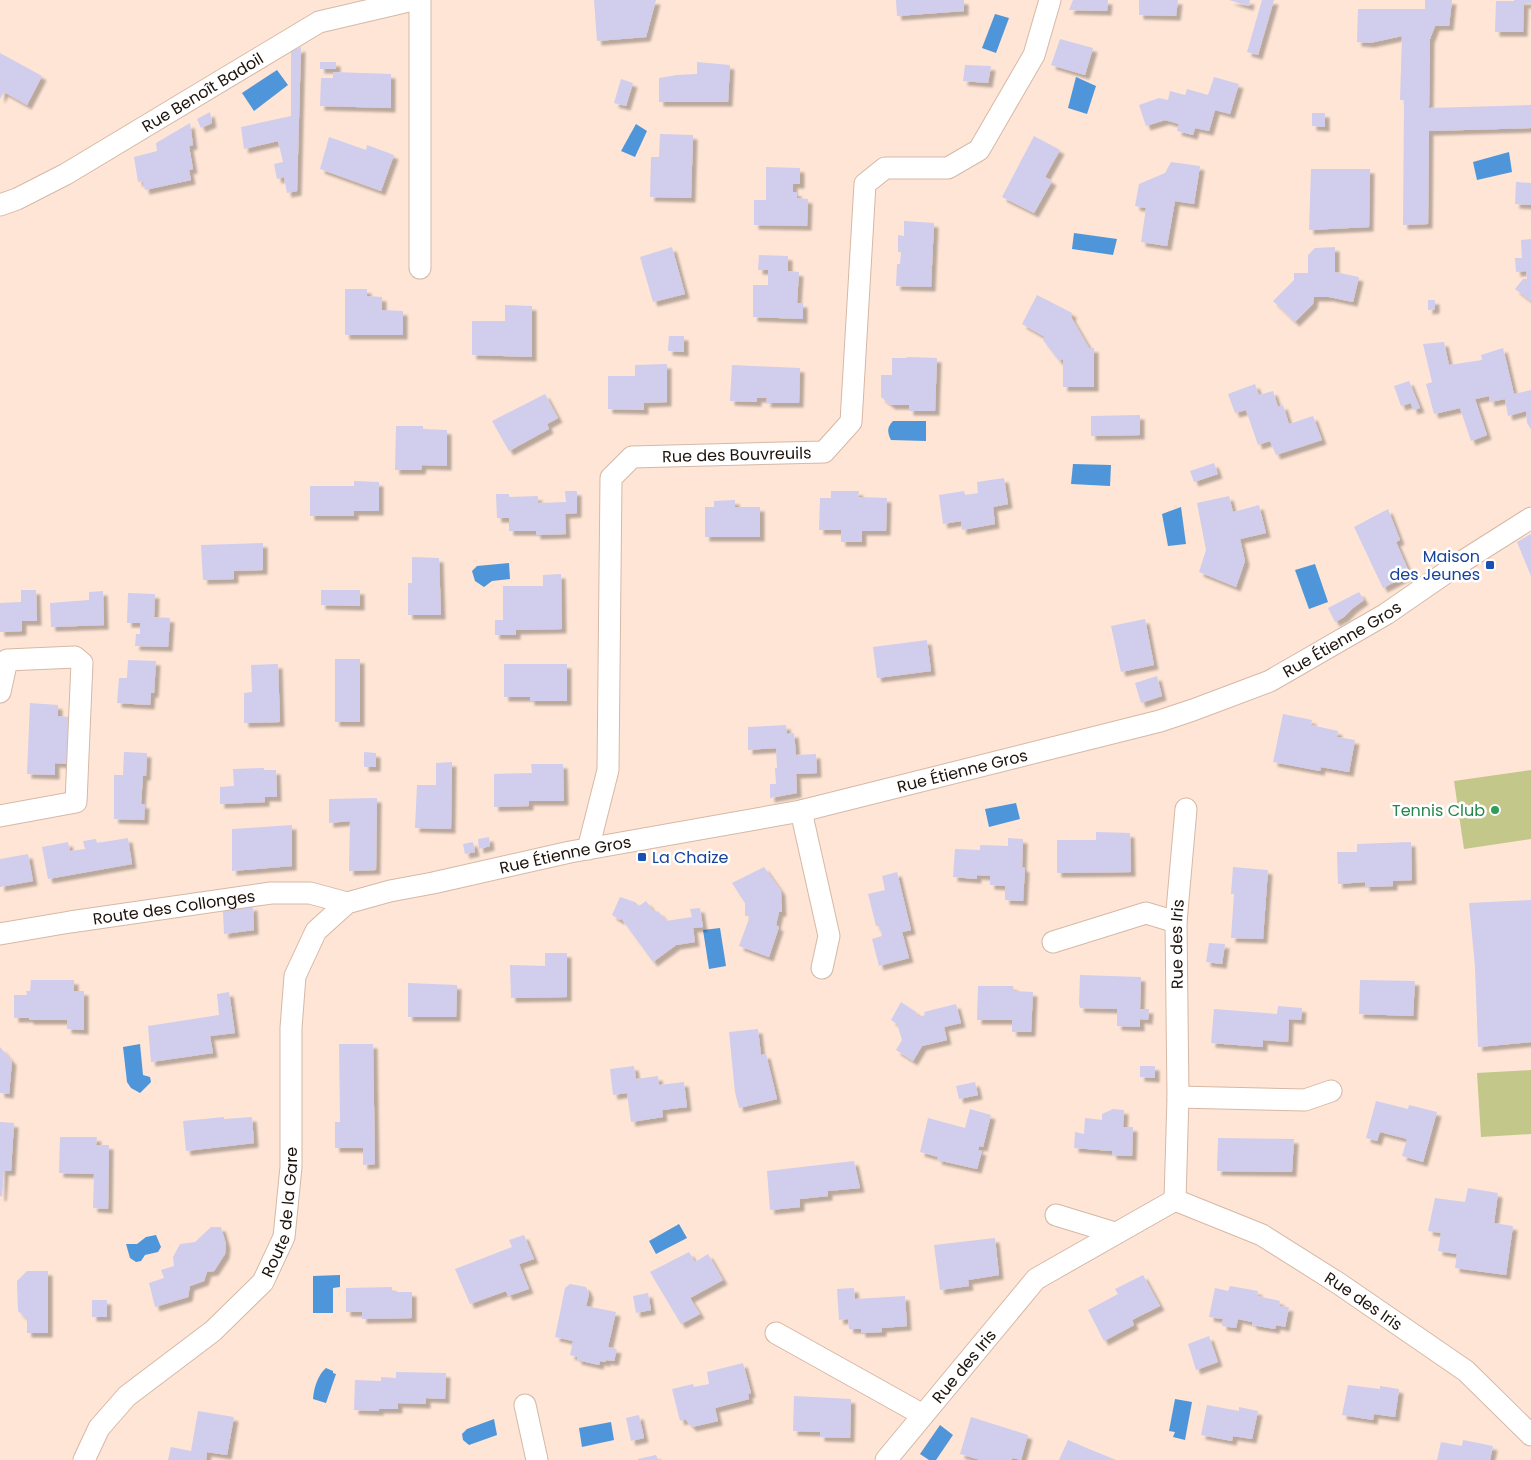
<svg xmlns="http://www.w3.org/2000/svg" width="1531" height="1460" viewBox="0 0 1531 1460" font-family="Poppins,sans-serif">
  <style>
    .green { fill: #c4c78a }
    .water { fill: #4e95d9 }
    .building { fill: #d1cdec; filter: url(#shadow) }
    .lines { fill: none; stroke-linecap: round; stroke-linejoin: round }
    .minor-casing { stroke: #d6b8a5; stroke-width: 23 }
    .minor { stroke: #fff; stroke-width: 21 }
    .transit-dot { fill: #1a4fb4; stroke: #fff; stroke-width: 2 }
    .leisure-dot { fill: #2e9e5b; stroke: #fff; stroke-width: 2 }
    .labels { text-anchor: middle; stroke-width: 5; stroke-linejoin: round; paint-order: stroke }
    .street-label { font-size: 16px; fill: #1d130c; stroke: #fff }
    .transit-label { font-size: 16px; fill: #164399; stroke: #fff; text-anchor: end }
    .leisure-label { font-size: 16px; fill: #27864d; stroke: #fff; text-anchor: end }
  </style>
  <defs>
    <filter id="shadow"><feDropShadow dx="4.5" dy="4.5" stdDeviation="1" flood-color="#0004"/></filter>
  </defs>
  <rect width="100%" height="100%" fill="#fee5d6"/>
  <!-- green -->
  <g class="green">
    <polygon points="1531,770 1531,839 1464,849 1454,781"/>
    <polygon points="1531,1070 1531,1134 1481,1137 1477,1073"/>
  </g>
  <!-- water -->
  <g class="water">
    <polygon points="995,14 1009,18 996,53 982,48"/>
    <polygon points="277,70 288,85 254,111 242,93"/>
    <polygon points="1076,77 1096,86 1087,114 1068,108"/>
    <polygon points="636,124 647,131 635,157 621,151"/>
    <polygon points="1509,152 1512,172 1477,180 1473,162"/>
    <polygon points="1074,233 1117,239 1113,255 1072,249"/>
    <path d="M893 421H926V441L891 440C887 432 887 427 893 421Z"/>
    <polygon points="1073,464 1111,465 1110,486 1071,484"/>
    <polygon points="1181,507 1186,544 1168,546 1162,514"/>
    <polygon points="509,563 510,579 492,581 484,587 475,581 472,571 477,566"/>
    <polygon points="1315,564 1328,602 1309,609 1295,570"/>
    <polygon points="1016,803 1020,819 989,827 985,809"/>
    <polygon points="720,928 726,966 709,969 703,930"/>
    <polygon points="140,1044 143,1075 150,1077 151,1082 140,1093 131,1088 127,1082 123,1047"/>
    <polygon points="679,1224 687,1238 656,1254 649,1241"/>
    <polygon points="156,1235 161,1247 158,1252 145,1255 141,1261 136,1262 130,1258 126,1244 137,1244 146,1237"/>
    <polygon points="340,1275 340,1287 333,1288 333,1313 313,1313 313,1276"/>
    <path d="M326 1368 333 1371V1373L336 1374 326 1403 313 1399C314 1387 318 1375 326 1368Z"/>
    <polygon points="1175,1399 1192,1402 1185,1440 1173,1437 1175,1432 1169,1431"/>
    <polygon points="494,1419 497,1435 469,1445 463,1440 462,1434 467,1429"/>
    <polygon points="611,1422 614,1440 582,1447 579,1428"/>
    <polygon points="940,1425 953,1435 936,1460 929,1460 920,1454"/>
  </g>
  <!-- building -->
  <g class="building">
    <polygon points="594,0 656,0 646,37 597,41"/>
    <polygon points="896,0 964,0 964,11 897,16"/>
    <polygon points="1073,0 1108,0 1107,11 1069,10"/>
    <polygon points="1139,0 1178,0 1176,16 1139,15"/>
    <polygon points="1229,0 1250,0 1249,6"/>
    <polygon points="1262,0 1274,0 1258,55 1247,52"/>
    <polygon points="1425,0 1452,0 1449,26 1435,26 1430,39 1429,108 1531,105 1531,128 1429,131 1428,224 1403,225 1404,100 1400,100 1402,36 1370,43 1357,42 1358,9 1425,9"/>
    <polygon points="1514,0 1531,0 1531,3 1524,4 1523,32 1495,32 1496,1 1514,1"/>
    <polygon points="1060,39 1093,48 1085,75 1051,65"/>
    <polygon points="301,47 297,191 287,193 284,177 277,179 274,164 283,162 278,141 244,149 241,127 291,116 291,51"/>
    <polygon points="0,53 42,76 27,105 4,92 0,99"/>
    <rect x="320" y="62" width="16" height="7"/>
    <polygon points="697,62 730,65 728,102 659,102 659,78 677,75 697,74"/>
    <polygon points="965,65 991,66 988,83 963,81"/>
    <polygon points="333,72 391,74 391,108 320,106 321,78 333,78"/>
    <polygon points="1214,77 1239,84 1230,114 1215,110 1209,131 1195,128 1193,135 1177,131 1179,124 1165,120 1146,126 1139,105 1159,98 1168,100 1170,91 1185,95 1187,89 1208,95"/>
    <polygon points="621,79 633,83 626,106 614,103"/>
    <polygon points="210,112 212,123 201,128 197,119"/>
    <polygon points="1312,113 1325,113 1325,127 1312,126"/>
    <polygon points="190,123 193,145 189,146 193,169 189,170 191,180 145,190 143,181 138,182 134,157 157,151 156,143"/>
    <polygon points="660,134 693,135 691,198 650,197 651,157 659,157"/>
    <polygon points="1034,136 1060,150 1045,177 1052,181 1034,213 1002,197"/>
    <polygon points="329,137 366,150 367,145 394,155 381,191 320,169"/>
    <polygon points="1171,162 1200,166 1194,204 1175,201 1167,246 1141,242 1146,208 1135,206 1139,184 1165,173"/>
    <polygon points="766,167 800,168 800,184 793,184 793,192 797,192 797,198 808,199 807,226 754,225 754,200 766,200"/>
    <polygon points="1311,169 1370,169 1369,227 1309,230"/>
    <polygon points="1516,182 1531,183 1531,205 1515,204"/>
    <polygon points="904,221 934,223 931,287 896,286 897,264 900,264 901,252 898,252 898,235 904,236"/>
    <polygon points="1531,239 1531,301 1515,289 1523,279 1527,279 1526,271 1516,272 1515,258 1522,258 1521,240"/>
    <polygon points="672,247 685,294 653,302 640,257"/>
    <polygon points="1335,247 1335,272 1359,277 1353,302 1329,297 1314,297 1313,304 1295,322 1273,301 1294,280 1294,273 1308,273 1308,255 1315,248"/>
    <polygon points="759,255 788,256 788,271 799,272 797,303 803,303 803,319 753,317 753,285 768,285 768,270 758,270"/>
    <polygon points="345,289 367,289 367,296 382,297 382,310 403,311 403,335 345,335"/>
    <polygon points="1037,295 1072,313 1071,317 1089,348 1094,348 1094,387 1063,387 1063,359 1059,361 1043,340 1045,337 1022,324"/>
    <polygon points="1428,300 1435,300 1435,309 1428,310"/>
    <polygon points="505,305 532,306 532,357 472,355 472,321 505,321"/>
    <polygon points="669,336 684,336 684,352 668,351"/>
    <polygon points="1444,342 1449,365 1482,360 1481,355 1503,348 1514,394 1531,390 1531,429 1527,423 1526,411 1508,416 1505,399 1490,402 1489,396 1475,399 1487,435 1471,441 1460,408 1434,414 1426,384 1432,382 1423,344"/>
    <polygon points="907,357 937,358 935,411 909,411 909,405 891,405 881,397 881,375 892,375 892,358 907,358"/>
    <polygon points="667,364 667,402 644,403 644,410 608,409 608,376 635,376 635,365"/>
    <polygon points="732,365 800,368 799,403 766,403 767,398 757,398 757,402 730,401"/>
    <polygon points="1409,381 1420,408 1413,410 1411,403 1401,406 1394,386"/>
    <polygon points="1255,384 1259,395 1273,391 1278,407 1283,405 1289,424 1313,416 1322,440 1276,455 1270,441 1258,445 1246,410 1235,413 1228,394"/>
    <polygon points="545,394 558,418 547,424 549,429 509,451 492,421"/>
    <polygon points="1140,415 1140,435 1091,436 1091,416"/>
    <polygon points="396,426 423,426 423,429 447,430 447,466 422,465 421,470 395,470"/>
    <polygon points="1214,463 1218,474 1194,482 1190,471"/>
    <polygon points="1004,478 1008,504 993,507 995,524 962,530 961,521 943,524 939,495 964,491 965,495 978,493 977,482"/>
    <polygon points="354,481 379,482 379,511 354,511 354,516 310,516 310,486 354,486"/>
    <polygon points="565,491 577,491 577,513 565,514 566,534 536,535 536,531 509,531 509,518 497,518 496,494 509,494 509,497 538,496 538,503 566,502"/>
    <polygon points="831,491 859,491 858,497 887,498 886,531 862,531 862,542 841,542 841,530 819,530 820,498 831,498"/>
    <polygon points="1229,496 1233,512 1259,505 1266,533 1240,539 1245,561 1236,587 1199,572 1206,550 1197,503"/>
    <polygon points="735,500 735,507 760,507 760,537 705,537 705,507 714,507 714,501"/>
    <polygon points="1388,509 1400,540 1396,542 1410,574 1383,588 1354,527"/>
    <polygon points="1531,534 1531,576 1517,542"/>
    <polygon points="263,543 263,570 234,571 234,579 203,580 201,545"/>
    <polygon points="412,557 439,558 441,615 408,615 408,583 412,583"/>
    <polygon points="561,574 562,629 516,630 516,635 495,635 495,620 503,620 503,586 543,586 543,575"/>
    <polygon points="21,590 36,590 37,621 22,621 22,631 0,632 0,603 21,602"/>
    <polygon points="321,590 360,590 360,606 321,605"/>
    <polygon points="103,591 104,625 51,627 50,603 89,600 89,592"/>
    <polygon points="1359,592 1364,600 1353,608 1344,617 1335,622 1328,608"/>
    <polygon points="128,593 155,594 154,617 170,618 168,647 135,646 136,634 140,634 140,623 127,623"/>
    <polygon points="1145,619 1154,665 1121,672 1111,626"/>
    <polygon points="927,640 931,671 877,678 873,647"/>
    <rect x="335" y="659" width="25" height="63"/>
    <polygon points="128,660 156,661 154,693 151,693 150,705 117,703 119,678 127,678"/>
    <polygon points="278,664 280,722 244,723 244,693 252,692 251,665"/>
    <polygon points="504,664 567,664 567,701 530,701 530,697 504,697"/>
    <polygon points="1157,676 1162,696 1141,703 1135,683"/>
    <polygon points="30,703 58,705 58,716 71,717 69,764 55,763 55,775 27,774"/>
    <polygon points="1283,714 1312,720 1311,725 1338,731 1337,737 1355,740 1349,772 1321,767 1320,771 1273,762"/>
    <polygon points="786,725 787,734 794,733 796,755 816,754 817,773 796,774 797,793 770,798 770,784 776,784 775,768 777,768 776,748 748,750 748,727"/>
    <polygon points="124,752 147,753 146,776 143,776 141,804 145,804 144,820 114,819 114,775 123,775"/>
    <polygon points="364,752 376,753 376,767 364,767"/>
    <polygon points="452,762 451,829 415,828 417,785 436,785 436,763"/>
    <polygon points="531,764 563,764 564,801 529,801 529,806 494,807 494,774 532,773"/>
    <polygon points="264,768 264,770 276,770 277,797 265,797 265,802 220,804 220,787 234,786 233,769"/>
    <polygon points="377,798 376,870 349,871 350,821 329,823 329,799"/>
    <polygon points="292,825 292,866 232,871 232,829"/>
    <polygon points="1096,832 1130,833 1131,872 1057,873 1057,840 1096,840"/>
    <polygon points="489,837 490,846 479,849 478,839"/>
    <polygon points="128,838 132,864 48,879 42,847 68,842 70,851 85,849 83,841 96,839 97,843"/>
    <polygon points="1008,838 1023,839 1022,867 1025,868 1023,901 1005,900 1005,886 990,885 990,876 977,875 977,879 953,877 955,849 980,850 980,845 1008,846"/>
    <polygon points="473,842 475,852 465,854 463,844"/>
    <polygon points="1411,842 1412,880 1393,881 1393,886 1365,887 1365,882 1338,884 1337,852 1357,852 1357,844"/>
    <polygon points="28,854 33,881 0,887 0,859"/>
    <polygon points="764,867 781,891 782,912 779,912 776,925 779,927 769,957 739,946 750,916 745,916 745,903 732,883"/>
    <polygon points="1233,867 1268,870 1263,939 1231,938 1234,894 1231,894"/>
    <polygon points="897,872 911,930 902,932 909,958 879,966 872,939 882,936 879,926 876,926 868,894 885,890 882,876"/>
    <polygon points="620,897 635,902 639,906 646,901 655,913 658,911 666,921 692,917 690,909 700,908 703,927 693,928 695,942 676,945 653,962 621,918 620,920 612,915"/>
    <polygon points="1531,900 1531,1042 1478,1047 1475,967 1469,903"/>
    <polygon points="253,906 254,930 224,934 223,911"/>
    <polygon points="1209,943 1225,944 1222,964 1206,962"/>
    <polygon points="545,953 567,953 567,997 511,998 510,965 545,966"/>
    <polygon points="1080,975 1141,977 1140,1009 1149,1009 1148,1020 1140,1019 1140,1027 1117,1026 1117,1009 1080,1008 1079,1004"/>
    <polygon points="31,980 74,980 74,991 84,991 84,1030 67,1029 67,1020 29,1020 29,1018 14,1018 14,995 27,995 26,991 30,991"/>
    <polygon points="1360,980 1415,981 1413,1016 1359,1014"/>
    <polygon points="408,983 457,985 456,1017 408,1017"/>
    <polygon points="978,986 1013,986 1014,991 1033,992 1031,1032 1012,1032 1012,1020 977,1020"/>
    <polygon points="229,992 235,1033 210,1036 213,1053 151,1062 148,1026 219,1015 217,994"/>
    <polygon points="901,1002 916,1012 918,1017 925,1015 924,1012 956,1004 961,1023 944,1027 947,1040 922,1046 913,1061 896,1050 902,1040 897,1024 891,1020"/>
    <polygon points="1278,1006 1302,1008 1301,1020 1289,1019 1288,1042 1263,1040 1263,1047 1211,1043 1214,1009 1277,1014"/>
    <polygon points="758,1029 761,1055 766,1054 777,1099 739,1108 735,1092 729,1032"/>
    <polygon points="339,1044 373,1044 375,1164 363,1165 363,1148 335,1148 335,1122 340,1122"/>
    <polygon points="0,1047 12,1061 9,1094 0,1093"/>
    <polygon points="634,1066 636,1079 658,1076 659,1085 684,1082 687,1107 662,1110 663,1117 631,1122 627,1093 613,1095 610,1069"/>
    <polygon points="1140,1066 1155,1066 1155,1078 1140,1077"/>
    <polygon points="975,1082 978,1095 959,1099 956,1086"/>
    <polygon points="1376,1101 1408,1109 1409,1105 1437,1112 1423,1162 1402,1156 1407,1139 1380,1132 1377,1141 1366,1138"/>
    <polygon points="970,1109 991,1115 983,1147 979,1146 978,1150 982,1151 977,1169 937,1160 938,1157 920,1152 928,1118 965,1128"/>
    <polygon points="1113,1109 1124,1110 1123,1127 1133,1127 1132,1156 1112,1155 1112,1151 1074,1148 1075,1132 1084,1134 1085,1118 1102,1120 1102,1114"/>
    <polygon points="224,1117 224,1119 252,1117 254,1143 186,1151 183,1121"/>
    <polygon points="0,1122 14,1123 11,1171 4,1171 2,1197 0,1196"/>
    <polygon points="60,1137 97,1137 96,1145 109,1145 108,1209 93,1208 94,1174 59,1173"/>
    <polygon points="1218,1138 1294,1139 1292,1172 1217,1171"/>
    <polygon points="854,1161 860,1188 828,1191 828,1196 800,1199 800,1207 770,1210 767,1171"/>
    <polygon points="1468,1188 1498,1193 1494,1223 1513,1226 1506,1275 1455,1268 1457,1254 1438,1251 1441,1233 1428,1231 1435,1198 1465,1202"/>
    <polygon points="211,1227 221,1227 226,1244 225,1254 214,1271 207,1272 204,1281 190,1286 188,1297 155,1307 149,1283 164,1278 161,1270 174,1266 173,1257 180,1244 195,1242"/>
    <polygon points="524,1235 534,1259 519,1264 529,1289 508,1296 506,1291 470,1304 455,1269 512,1247 509,1240"/>
    <polygon points="995,1238 999,1275 968,1280 969,1286 940,1290 934,1245"/>
    <polygon points="689,1252 695,1262 708,1254 723,1280 690,1298 700,1314 681,1324 650,1272"/>
    <polygon points="27,1271 48,1271 48,1333 27,1333 27,1319 18,1311 17,1281"/>
    <polygon points="1143,1275 1160,1306 1132,1320 1134,1325 1104,1341 1088,1310 1118,1294 1115,1289"/>
    <polygon points="570,1284 586,1287 589,1294 586,1306 616,1312 608,1347 617,1349 614,1361 606,1360 606,1362 600,1361 599,1365 577,1360 577,1357 570,1355 573,1341 555,1337 565,1288"/>
    <polygon points="1230,1286 1258,1291 1257,1296 1280,1301 1279,1306 1289,1307 1285,1327 1276,1325 1275,1329 1252,1325 1252,1322 1238,1319 1236,1328 1222,1326 1223,1319 1209,1317 1215,1288 1228,1291"/>
    <polygon points="392,1287 392,1292 412,1292 412,1318 362,1319 362,1312 346,1312 346,1288"/>
    <polygon points="854,1288 855,1299 905,1296 907,1326 882,1328 882,1332 861,1333 861,1329 849,1329 848,1319 839,1320 837,1289"/>
    <polygon points="648,1293 651,1310 636,1313 633,1296"/>
    <rect x="92" y="1300" width="15" height="17"/>
    <polygon points="1209,1336 1218,1362 1196,1370 1188,1344"/>
    <polygon points="743,1363 751,1393 748,1394 749,1399 715,1408 718,1421 692,1427 685,1419 680,1421 672,1389 693,1384 694,1387 709,1384 707,1372"/>
    <polygon points="396,1372 446,1373 445,1399 426,1398 426,1404 398,1403 398,1409 379,1409 379,1411 354,1410 355,1380 381,1381 381,1377 396,1378"/>
    <polygon points="1348,1385 1380,1389 1380,1386 1399,1389 1395,1417 1374,1414 1373,1420 1342,1415"/>
    <polygon points="794,1396 851,1399 850,1438 820,1437 820,1432 793,1431"/>
    <polygon points="1207,1405 1239,1411 1239,1407 1258,1411 1252,1439 1233,1436 1232,1441 1201,1435"/>
    <polygon points="198,1411 234,1417 227,1455 207,1452 206,1460 168,1460 171,1447 191,1451"/>
    <polygon points="639,1415 644,1438 631,1441 626,1418"/>
    <polygon points="971,1417 1028,1435 1021,1460 1012,1458 1012,1460 980,1460 960,1454"/>
    <polygon points="1068,1440 1089,1449 1116,1460 1059,1460"/>
    <polygon points="1463,1440 1493,1446 1490,1460 1437,1460 1441,1442 1462,1446"/>
    <polygon points="656,1455 658,1460 638,1460 638,1459"/>
  </g>
  <g class="lines">
    <!-- minor casing -->
    <g class="minor-casing">
      <g id="minor">
        <polyline points="420,0 420,268"/>
        <path id="s1" d="M0 205 17 199 66 174 319 22 413 0"/>
        <polyline points="0,692 7,660 75,657 82,663 76,802 0,816"/>
        <polyline points="801,811 829,936 822,968"/>
        <path id="s2" d="M588 849 608 770 611 478 632 457 824 452 851 422 865 184 885 168H948L979 150 1034 55 1050 0"/>
        <path id="s3" d="M0 934 70 922 271 893H310L347 903"/>
        <polyline points="1053,942 1146,913 1176,922"/>
        <polyline points="1178,1097 1305,1100 1331,1091"/>
        <path id="s4" d="M1175 1200 1178 1097 1176 922 1186 809"/>
        <polyline points="1056,1215 1115,1233"/>
        <polyline points="776,1333 923,1415"/>
        <polyline points="525,1405 537,1460"/>
        <path id="s5" d="M84 1460 99 1428 127 1396 213 1331 263 1282 284 1237 291 1167V1028L295 976 316 931 347 903 390 891 433 883 570 852 801 811 1160 721 1193 710 1270 681 1386 614 1460 563 1531 518"/>
        <path id="s6" d="M886 1460 1036 1279 1175 1200 1262 1235 1338 1283 1466 1371 1531 1435"/>
      </g>
    </g>
    <!-- minor -->
    <use href="#minor" class="minor"/>
  </g>
  <!-- markers -->
  <g class="transit-dot">
    <rect x="1485" y="560" width="10" height="10" rx="2.5"/>
    <rect x="637" y="852" width="10" height="10" rx="2.5"/>
  </g>
  <circle class="leisure-dot" cx="1495" cy="810" r="5"/>
  <g class="labels">
    <!-- street labels -->
    <g class="street-label">
      <text dy="6" stroke="none"><textPath href="#s1" startOffset="232">Rue Benoît Badoil</textPath></text>
      <text dy="6" stroke="none"><textPath href="#s2" startOffset="508">Rue des Bouvreuils</textPath></text>
      <text dy="6" stroke="none"><textPath href="#s5" startOffset="1692">Rue Étienne Gros</textPath></text>
      <text dy="6" stroke="none"><textPath href="#s5" startOffset="1288">Rue Étienne Gros</textPath></text>
      <text dy="6" stroke="none"><textPath href="#s5" startOffset="882">Rue Étienne Gros</textPath></text>
      <text dy="6" stroke="none"><textPath href="#s3" startOffset="176">Route des Collonges</textPath></text>
      <text dy="6" stroke="none"><textPath href="#s4" startOffset="256">Rue des Iris</textPath></text>
      <text dy="6" stroke="none"><textPath href="#s5" startOffset="329">Route de la Gare</textPath></text>
      <text dy="6" stroke="none"><textPath href="#s6" startOffset="610">Rue des Iris</textPath></text>
      <text dy="6" stroke="none"><textPath href="#s6" startOffset="122">Rue des Iris</textPath></text>
    </g>
    <!-- transit labels -->
    <g class="transit-label">
      <text x="1480" y="562">Maison<tspan x="1480" dy="18">des Jeunes</tspan></text>
      <text x="652" y="863" text-anchor="start">La Chaize</text>
    </g>
    <!-- leisure labels -->
    <g class="leisure-label">
      <text x="1485" y="816">Tennis Club</text>
    </g>
  </g>
</svg>
